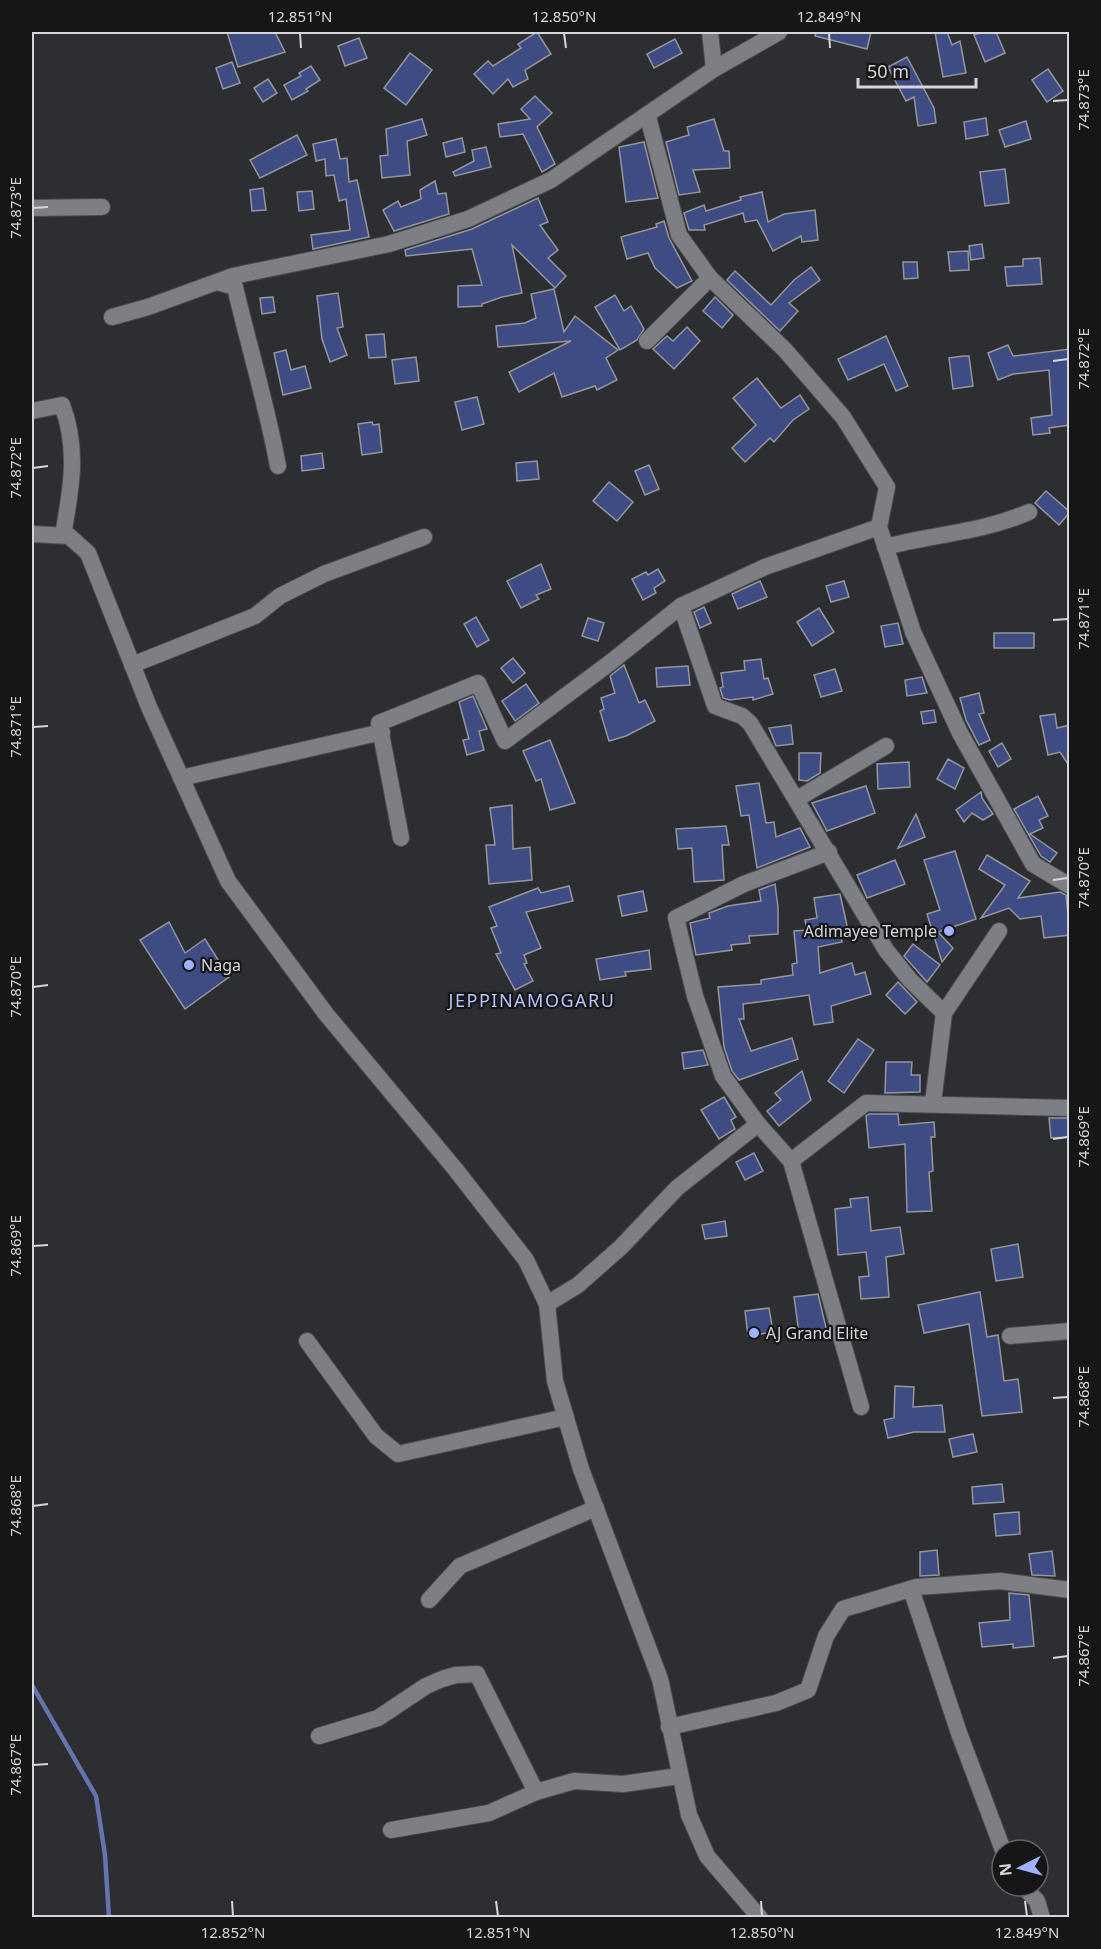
<svg xmlns="http://www.w3.org/2000/svg" width="1101" height="1949" viewBox="0 0 1101 1949" font-family="'Noto Sans',sans-serif">
  <style>
    .lines { fill: none; stroke-linecap: round; stroke-linejoin: round }
    .stream { stroke: #6574af; stroke-width: 4.5 }
    .building { fill: #3f4c84; stroke: #94969c; stroke-width: 1.5 }
    .minor-casing { stroke: #4b4c4f; stroke-width: 18 }
    .tertiary-casing { stroke: #4b4c4f; stroke-width: 18 }
    .minor { stroke: #7d7f84; stroke-width: 16 }
    .tertiary { stroke: #7d7f84; stroke-width: 16 }
    .ticks { fill: none; stroke: #d5d6d9; stroke-width: 2 }
    .poi-dot { fill: #a0b3fd; stroke: #161618; stroke-width: 2 }
    .labels { text-anchor: middle; stroke-width: 4.5; stroke-linejoin: round; paint-order: stroke }
    .poi-label { font-size: 16px; fill: #d5d6d9; stroke: #161618; text-anchor: start }
    .neighbourhood-label { font-size: 18px; letter-spacing: 1.5px; fill: #b5c5fc; stroke: #161618 }
    .neatline { fill: none; stroke: #d5d6d9; stroke-width: 2 }
    .ticks-label { font-size: 15px; text-anchor: middle; fill: #d5d6d9 }
  </style>
  <rect width="100%" height="100%" fill="#2d2e32"/>
  <g class="lines">
    <!-- stream -->
    <polyline class="stream" points="32,1685 96,1796 105,1855 109,1918"/>
  </g>
  <!-- building -->
  <g class="building">
    <polygon points="227,32 275,32 285,52 238,67"/>
    <polygon points="537,32 551,54 525,70 528,79 513,87 508,79 493,94 474,74 488,61 493,66 521,48 518,44"/>
    <polygon points="816,32 871,32 867,49 815,36"/>
    <polygon points="935,32 947,32 952,45 960,41 966,73 943,77"/>
    <polygon points="983,32 996,32 1005,53 985,62 974,35"/>
    <polygon points="359,38 367,58 345,66 338,46"/>
    <polygon points="675,39 682,53 654,68 647,54"/>
    <polygon points="410,53 432,70 406,105 384,88"/>
    <polygon points="907,57 934,108 936,123 918,126 914,97 906,101 888,67"/>
    <polygon points="232,62 240,83 223,89 216,68"/>
    <polygon points="311,66 320,80 306,89 308,91 292,100 284,85 301,76 299,73"/>
    <polygon points="1048,69 1063,91 1047,102 1032,80"/>
    <polygon points="268,79 277,93 263,102 254,88"/>
    <polygon points="535,96 552,113 537,127 555,164 542,172 523,134 500,137 498,124 530,119 521,109"/>
    <polygon points="986,118 988,135 966,139 964,122"/>
    <polygon points="422,119 427,135 407,141 410,175 382,178 380,156 388,155 386,129"/>
    <polygon points="714,119 724,151 729,151 730,168 693,170 700,192 679,195 666,142 689,135 687,127"/>
    <polygon points="1026,121 1031,139 1005,147 999,130"/>
    <polygon points="297,135 307,155 260,178 250,160"/>
    <polygon points="462,138 465,152 446,157 443,143"/>
    <polygon points="336,139 340,159 347,158 349,182 357,180 369,237 313,249 311,235 350,230 346,199 339,201 334,175 326,176 325,159 316,161 313,144"/>
    <polygon points="644,142 658,198 626,202 619,147"/>
    <polygon points="486,147 491,167 455,176 453,172 474,161 472,150"/>
    <polygon points="1005,169 1009,203 985,206 980,172"/>
    <polygon points="435,181 438,194 446,193 449,214 394,231 383,210 398,201 401,207 421,199 420,190"/>
    <polygon points="263,188 266,210 252,211 250,190"/>
    <polygon points="312,191 314,209 299,211 297,192"/>
    <polygon points="762,192 768,222 784,214 815,210 818,240 802,242 801,236 773,251 757,220 745,222 743,213 704,225 705,230 689,230 684,213 704,205 706,211 741,200 740,197"/>
    <polygon points="538,198 548,222 540,225 558,250 548,258 566,276 555,288 512,245 522,293 502,297 482,304 482,306 458,307 458,286 482,285 472,249 406,256 405,250 472,229"/>
    <polygon points="664,221 669,238 692,281 677,288 655,268 648,253 627,259 621,237 657,227 656,224"/>
    <polygon points="982,244 984,258 971,260 969,246"/>
    <polygon points="968,251 969,270 950,271 948,252"/>
    <polygon points="1040,258 1042,284 1007,286 1005,267 1023,266 1023,259"/>
    <polygon points="903,262 917,262 918,278 904,279"/>
    <polygon points="811,267 820,280 789,303 798,311 780,331 727,280 735,271 771,305 794,280"/>
    <polygon points="554,289 564,332 575,316 618,350 606,358 617,380 597,390 595,386 562,397 554,373 519,392 509,372 571,341 498,347 496,326 525,323 536,318 531,294"/>
    <polygon points="338,293 343,327 337,328 347,355 330,362 322,339 317,296"/>
    <polygon points="615,295 624,311 631,306 644,329 637,340 620,350 595,307"/>
    <polygon points="273,297 275,312 262,314 260,298"/>
    <polygon points="715,297 733,315 722,328 703,311"/>
    <polygon points="687,327 700,341 674,369 653,349 667,336 673,341"/>
    <polygon points="384,334 386,357 369,358 366,335"/>
    <polygon points="886,336 908,386 896,391 884,364 848,380 838,359"/>
    <polygon points="1008,345 1013,356 1070,349 1070,425 1049,428 1050,433 1033,435 1031,418 1052,415 1049,370 1013,374 998,380 988,353"/>
    <polygon points="286,350 291,370 305,366 311,388 283,395 274,353"/>
    <polygon points="963,356 969,356 973,386 953,389 949,358"/>
    <polygon points="416,357 419,381 395,384 392,360"/>
    <polygon points="757,378 781,408 800,395 809,409 793,420 774,442 770,438 745,462 732,448 756,425 733,398"/>
    <polygon points="477,397 484,424 462,430 455,402"/>
    <polygon points="372,422 373,425 379,424 382,452 362,455 358,424"/>
    <polygon points="322,453 324,468 302,471 301,456"/>
    <polygon points="537,461 539,479 517,481 516,463"/>
    <polygon points="649,465 659,489 645,495 635,471"/>
    <polygon points="609,482 633,502 617,521 593,501"/>
    <polygon points="1046,491 1070,512 1059,525 1035,503"/>
    <polygon points="541,564 551,589 536,595 539,599 521,608 507,581"/>
    <polygon points="658,569 665,581 654,588 656,593 643,600 632,579 646,572 648,575"/>
    <polygon points="760,581 767,597 738,609 732,594"/>
    <polygon points="844,581 849,597 831,602 826,586"/>
    <polygon points="704,607 711,623 700,628 694,612"/>
    <polygon points="819,608 834,632 812,646 797,622"/>
    <polygon points="476,617 489,640 477,647 464,624"/>
    <polygon points="588,618 604,623 598,641 582,636"/>
    <polygon points="898,623 903,644 885,647 881,626"/>
    <rect x="994" y="633" width="40" height="15"/>
    <polygon points="513,658 525,673 513,683 501,668"/>
    <polygon points="761,659 764,679 768,678 773,694 753,700 753,697 730,700 723,698 720,688 723,687 721,673 745,670 744,661"/>
    <polygon points="624,665 639,703 645,700 655,721 626,736 609,741 600,711 604,709 601,698 615,693 610,676"/>
    <polygon points="688,666 690,685 657,687 656,668"/>
    <polygon points="835,669 842,691 821,697 814,675"/>
    <polygon points="922,677 927,693 907,696 905,680"/>
    <polygon points="526,684 539,703 515,721 502,701"/>
    <polygon points="979,693 984,713 979,714 990,740 979,745 966,720 960,698"/>
    <polygon points="473,696 487,729 479,731 484,750 467,755 463,740 469,739 459,702"/>
    <polygon points="934,710 936,722 923,724 921,712"/>
    <polygon points="1055,714 1057,728 1070,725 1070,767 1060,752 1048,755 1040,716"/>
    <polygon points="791,725 793,744 776,746 769,728"/>
    <polygon points="550,740 575,803 550,810 541,779 536,781 523,751"/>
    <polygon points="1002,743 1011,759 998,767 989,751"/>
    <polygon points="799,753 821,753 820,773 807,781 799,780"/>
    <polygon points="948,759 964,768 955,789 937,779"/>
    <polygon points="909,762 910,787 878,789 877,764"/>
    <polygon points="759,783 766,823 774,822 776,837 800,828 810,847 757,868 749,815 741,816 736,786"/>
    <polygon points="866,786 875,813 827,831 812,803"/>
    <polygon points="981,792 982,798 993,814 983,820 972,813 964,822 956,810"/>
    <polygon points="1038,796 1048,816 1039,820 1043,828 1030,834 1057,853 1050,862 1041,856 1014,809"/>
    <polygon points="512,805 513,849 530,847 532,880 489,884 486,845 495,845 490,808"/>
    <polygon points="916,814 925,837 898,848"/>
    <polygon points="726,826 729,845 722,845 724,880 694,882 692,848 678,849 676,829"/>
    <polygon points="955,851 976,919 938,932 953,948 942,962 927,914 940,910 924,860"/>
    <polygon points="987,855 1030,881 1018,898 1060,892 1066,895 1070,935 1044,938 1041,916 1020,919 1009,908 981,918 1005,885 979,869"/>
    <polygon points="895,860 905,884 867,898 857,875"/>
    <polygon points="775,884 778,907 778,934 749,936 750,943 731,945 732,950 696,955 690,923 710,918 709,913 728,906 761,901 759,890"/>
    <polygon points="569,886 573,901 526,912 541,948 524,955 527,963 524,964 533,981 515,990 496,954 501,953 491,928 497,926 489,907 538,888 541,893"/>
    <polygon points="643,891 647,911 622,916 618,896"/>
    <polygon points="840,894 848,930 840,932 842,942 818,947 820,973 852,963 855,975 865,972 871,994 831,1006 833,1022 814,1025 809,995 743,1004 744,1019 739,1019 751,1051 792,1038 798,1059 739,1080 732,1071 724,1047 718,987 761,984 761,980 793,975 792,964 797,963 794,931 807,930 805,920 817,918 814,898"/>
    <polygon points="169,922 185,953 205,939 229,977 185,1009 140,940"/>
    <polygon points="913,944 940,965 927,982 904,956"/>
    <polygon points="649,950 651,969 625,972 626,976 600,980 596,959"/>
    <polygon points="898,982 917,1002 905,1014 886,995"/>
    <polygon points="858,1039 874,1050 844,1093 828,1081"/>
    <polygon points="703,1050 708,1065 684,1069 682,1053"/>
    <polygon points="886,1062 912,1062 911,1075 920,1075 920,1092 885,1093"/>
    <polygon points="802,1071 811,1100 779,1126 767,1111 781,1100 775,1093"/>
    <polygon points="724,1097 736,1117 731,1120 735,1129 719,1139 701,1110"/>
    <polygon points="869,1114 898,1114 899,1125 934,1122 935,1137 931,1137 933,1171 929,1172 932,1211 907,1212 905,1144 869,1148 866,1116"/>
    <polygon points="1049,1118 1070,1118 1070,1137 1051,1138"/>
    <polygon points="754,1153 763,1171 745,1180 736,1162"/>
    <polygon points="868,1197 871,1231 900,1227 904,1254 886,1257 889,1297 861,1299 859,1277 869,1276 866,1252 838,1255 835,1209 851,1207 850,1199"/>
    <polygon points="725,1221 727,1236 705,1239 702,1225"/>
    <polygon points="1018,1244 1023,1277 996,1281 991,1249"/>
    <polygon points="980,1292 987,1337 998,1335 1004,1381 1018,1379 1022,1412 982,1416 969,1324 924,1333 918,1305"/>
    <polygon points="818,1294 828,1336 800,1340 794,1297"/>
    <polygon points="769,1308 773,1332 748,1336 745,1311"/>
    <polygon points="895,1386 914,1387 913,1407 942,1405 945,1432 914,1432 888,1438 884,1420 894,1418"/>
    <polygon points="973,1434 977,1452 953,1457 949,1439"/>
    <polygon points="1002,1484 1004,1502 973,1504 972,1487"/>
    <polygon points="1019,1512 1020,1534 996,1536 994,1514"/>
    <polygon points="937,1550 939,1575 920,1576 920,1552"/>
    <polygon points="1052,1551 1055,1576 1032,1575 1029,1554"/>
    <polygon points="1009,1593 1029,1595 1034,1646 1013,1648 1013,1644 982,1647 979,1623 1010,1620"/>
  </g>
  <g class="lines">
    <!-- minor casing -->
    <g class="minor-casing">
      <g id="minor">
        <polyline points="710,32 714,69"/>
        <polyline points="648,117 679,235 710,278 785,350 843,417 887,487 879,527 913,632 960,733 1033,864 1070,886"/>
        <polyline points="32,208 102,207"/>
        <path d="M217 282 235 287C249 347 267 406 278 466"/>
        <polyline points="112,317 148,307 233,276 389,244 468,219 551,180 714,69 779,32"/>
        <polyline points="647,341 710,278"/>
        <path d="M32 411 62 405C79 449 71 490 63 535"/>
        <path d="M885 547C934 534 983 532 1029 512"/>
        <polyline points="681,606 715,706 742,716 750,723 886,950 910,980 944,1013"/>
        <polyline points="132,665 255,616 280,596 324,574 424,537"/>
        <polyline points="181,778 382,732"/>
        <polyline points="797,799 886,746"/>
        <polyline points="401,838 379,723 478,683 505,741 611,662 681,606 765,567 879,527"/>
        <polyline points="829,852 744,884 676,918 695,996 723,1076 758,1124 791,1161 861,1407"/>
        <polyline points="933,1103 944,1013 999,931"/>
        <polyline points="791,1161 866,1103 1070,1108"/>
        <polyline points="547,1304 578,1285 621,1247 677,1188 758,1124"/>
        <polyline points="1010,1336 1070,1331"/>
        <polyline points="307,1341 376,1436 398,1454 566,1417"/>
        <polyline points="911,1589 959,1733 1003,1850"/>
        <polyline points="429,1600 460,1566 596,1508"/>
        <polyline points="669,1727 776,1703 808,1690 826,1636 843,1609 917,1587 1000,1581 1070,1590"/>
        <polyline points="319,1736 378,1718 426,1686 442,1679 456,1675 477,1674 536,1792"/>
        <polyline points="391,1830 489,1813 536,1792 574,1781 623,1784 679,1776"/>
        <polyline points="1023,1886 1037,1901 1042,1918"/>
      </g>
    </g>
    <!-- tertiary casing -->
    <g class="tertiary-casing">
      <polyline id="tertiary" points="32,534 69,536 88,553 149,707 228,881 326,1014 456,1170 526,1260 547,1304 555,1381 581,1469 660,1679 689,1815 707,1856 760,1918"/>
    </g>
    <!-- minor -->
    <use href="#minor" class="minor"/>
    <!-- tertiary -->
    <use href="#tertiary" class="tertiary"/>
  </g>
  <!-- ticks -->
  <path class="ticks" d="M300 33 301 48M564 33 566 48M829 33 830 48M1053 101 1068 100M33 208 48 207M1053 361 1068 359M33 468 48 466M1053 620 1068 619M33 727 48 726M1053 880 1068 878M33 987 48 985M1053 1139 1068 1137M33 1246 48 1245M1053 1398 1068 1397M33 1506 48 1504M1053 1658 1068 1656M33 1765 48 1764M232 1901 233 1916M496 1901 498 1916M761 1901 762 1916M1025 1901 1027 1916"/>
  <!-- markers -->
  <g class="poi-dot">
    <circle cx="949" cy="931" r="6"/>
    <circle cx="189" cy="965" r="6"/>
    <circle cx="754" cy="1333" r="6"/>
  </g>
  <g class="labels">
    <!-- poi labels -->
    <g class="poi-label">
      <text x="937" y="937" text-anchor="end">Adimayee Temple</text>
      <text x="201" y="971">Naga</text>
      <text x="766" y="1339">AJ Grand Elite</text>
    </g>
    <!-- neighbourhood labels -->
    <g class="neighbourhood-label">
      <text x="532" y="1007">JEPPINAMOGARU</text>
    </g>
  </g>
  <!-- border -->
  <rect width="1101" height="1949" fill="none" stroke="#161618" stroke-width="66"/>
  <!-- north arrow -->
  <g transform="translate(1020 1868) rotate(264)"><circle r="28" fill="#161618" stroke="#626365" stroke-width="1.5"/>
  <path d="M0-4.5L10 22L0 15L-10 22Z" fill="#a0b3fd"/>
  <text y="-9" font-size="16" font-weight="bold" text-anchor="middle" fill="#d5d6d9">N</text>
  </g>
  <!-- scale -->
  <path d="M858 78v9h118v-9" fill="none" stroke="#d5d6d9" stroke-width="3"/>
  <text x="867" y="78" font-size="18" fill="#d5d6d9" stroke="#161618" stroke-width="4.5" paint-order="stroke">50 m</text>
  <rect x="33" y="33" width="1035" height="1883" class="neatline"/>
  <g class="ticks-label">
    <text x="300" y="22">12.851°N</text>
    <text x="564" y="22">12.850°N</text>
    <text x="829" y="22">12.849°N</text>
    <text transform="translate(1084 100) rotate(-90)" y="5">74.873°E</text>
    <text transform="translate(16 208) rotate(-90)" y="5">74.873°E</text>
    <text transform="translate(1084 359) rotate(-90)" y="5">74.872°E</text>
    <text transform="translate(16 468) rotate(-90)" y="5">74.872°E</text>
    <text transform="translate(1084 619) rotate(-90)" y="5">74.871°E</text>
    <text transform="translate(16 727) rotate(-90)" y="5">74.871°E</text>
    <text transform="translate(1084 878) rotate(-90)" y="5">74.870°E</text>
    <text transform="translate(16 987) rotate(-90)" y="5">74.870°E</text>
    <text transform="translate(1084 1137) rotate(-90)" y="5">74.869°E</text>
    <text transform="translate(16 1246) rotate(-90)" y="5">74.869°E</text>
    <text transform="translate(1084 1397) rotate(-90)" y="5">74.868°E</text>
    <text transform="translate(16 1506) rotate(-90)" y="5">74.868°E</text>
    <text transform="translate(1084 1656) rotate(-90)" y="5">74.867°E</text>
    <text transform="translate(16 1765) rotate(-90)" y="5">74.867°E</text>
    <text x="233" y="1938">12.852°N</text>
    <text x="498" y="1938">12.851°N</text>
    <text x="762" y="1938">12.850°N</text>
    <text x="1027" y="1938">12.849°N</text>
  </g>
</svg>
